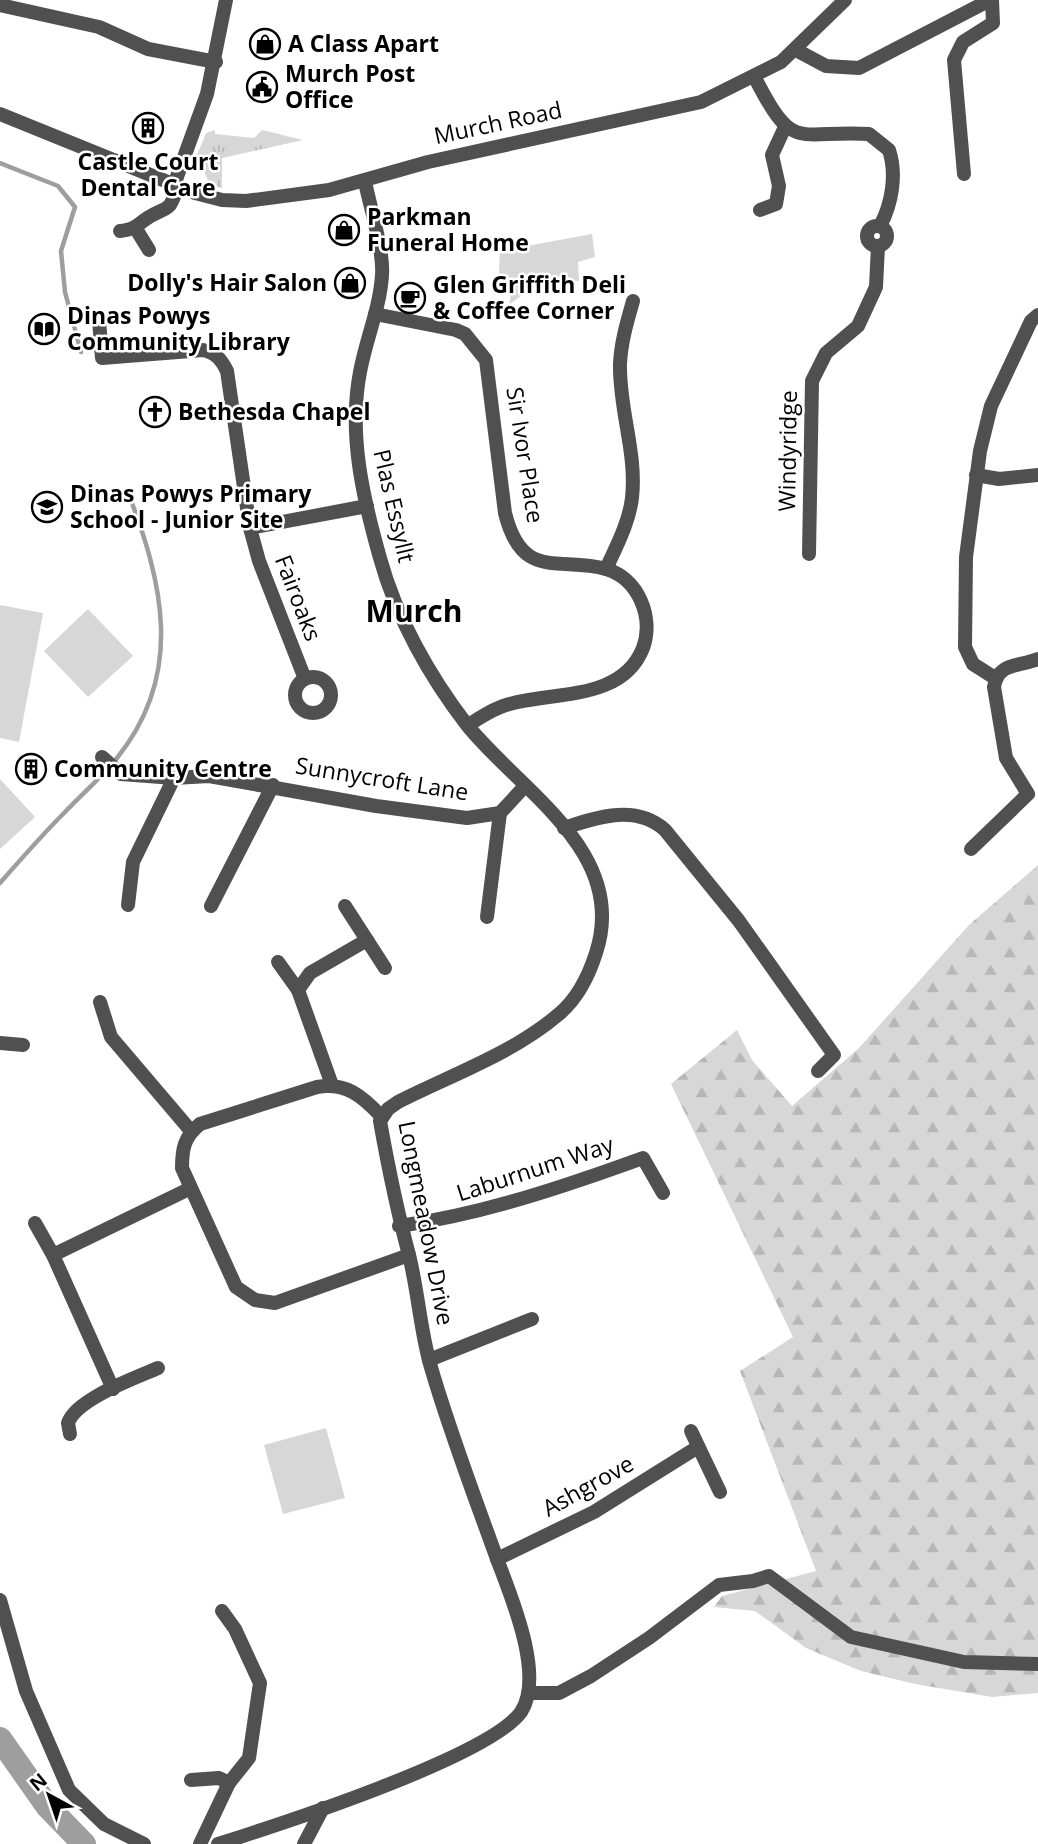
<svg xmlns="http://www.w3.org/2000/svg" width="1038" height="1844" viewBox="0 0 1038 1844" font-family="'Open Sans',sans-serif">
  <style>
    .grass { fill: url(#grass-tufts) }
    .forest { fill: url(#forest-firs) }
    .garden { fill: #d7d7d7 }
    .lines { fill: none; stroke-linecap: round; stroke-linejoin: round }
    .stream { stroke: #9e9e9e; stroke-width: 4.5 }
    .river { stroke: #9e9e9e; stroke-width: 24 }
    .minor { stroke: #505050; stroke-width: 14 }
    .labels { text-anchor: middle; stroke-width: 5; stroke-linejoin: round; paint-order: stroke }
    .poi-label { font-size: 23px; font-weight: bold; fill: #000; stroke: #fff; text-anchor: start }
    .street-label { font-size: 23px; fill: #000; stroke: #fff }
    .district-label { font-size: 30px; font-weight: bold; fill: #000; stroke: #fff }
  </style>
  <defs>
    <pattern id="grass-tufts" width="24" height="20" patternUnits="userSpaceOnUse" patternTransform="scale(1.75)"><rect width="24" height="20" fill="#d7d7d7"/><path d="M3 7l-1-3M5 7V3M7 7l1-3M15 17l-1-3M17 17v-4M19 17l1-3" fill="none" stroke="#b7b7b7"/></pattern>
    <pattern id="forest-firs" width="22" height="20" patternUnits="userSpaceOnUse" patternTransform="scale(1.75)"><rect width="22" height="20" fill="#d7d7d7"/><path d="M5 1l3.5 6h-7zM16 11l3.5 6h-7z" fill="#b7b7b7"/></pattern>
  </defs>
  <rect width="100%" height="100%" fill="#fff"/>
  <!-- grass -->
  <polygon class="grass" points="215,130 215,134 254,138 262,130 303,140 222,158 222,188 210,185 197,155 206,133"/>
  <!-- forest -->
  <polygon class="forest" points="1038,865 1038,1693 992,1697 915,1684 861,1671 806,1648 755,1611 714,1607 722,1596 816,1571 740,1371 793,1337 671,1084 737,1030 752,1060 792,1106 859,1048 969,925"/>
  <!-- garden -->
  <g class="garden">
    <path d="M592 234 595 257 578 262 579 281C545 281 536 284 509 305L511 294 498 291 500 251Z"/>
    <polygon points="0,605 43,613 19,742 0,738"/>
    <polygon points="88,609 133,656 88,697 44,651"/>
    <polygon points="0,779 35,817 0,849"/>
    <polygon points="326,1428 345,1498 283,1514 264,1445"/>
  </g>
  <g class="lines">
    <!-- stream -->
    <g class="stream">
      <polyline points="0,163 58,186 75,207 61,251 65,292 81,352"/>
      <path d="M0 883C21 859 42 835 65 812 82 794 102 777 117 758 185 674 163 582 127 490"/>
    </g>
    <!-- river -->
    <polyline class="river" points="0,1739 48,1807 84,1844"/>
    <!-- minor -->
    <g class="minor">
      <polyline points="0,5 99,27 148,49 216,62"/>
      <polyline points="796,50 826,66 859,68 990,0"/>
      <path d="M754 76C794 154 795 130 869 134L889 150C897 174 892 204 880 226"/>
      <polyline points="0,114 195,193 222,200 246,201 329,190 428,162 701,102 781,62 845,0"/>
      <polyline points="964,174 954,60 963,42 993,23 992,0"/>
      <polyline points="174,185 207,94 226,0"/>
      <polyline points="760,210 776,204 779,186 772,155 785,127"/>
      <circle cx="877" cy="236" r="10"/>
      <polyline points="136,229 149,250"/>
      <path d="M120 231C137 229 136 225 149 217 170 205 168 213 178 187"/>
      <path d="M375 314 456 330 465 334 486 360 505 513C522 582 560 556 606 569 639 579 654 618 643 648 622 702 551 691 506 705 492 709 480 718 468 725"/>
      <path d="M99 320 102 358 203 350C216 353 221 359 227 371L250 528 259 561 305 679"/>
      <polyline points="976,475 999,479 1038,475"/>
      <polyline points="250,528 367,506"/>
      <polyline points="809,554 812,381 826,353 858,326 876,287 878,246"/>
      <path d="M606 569C616 547 629 523 632 498 637 452 619 410 620 364 621 342 627 322 633 301"/>
      <circle cx="313" cy="695" r="18"/>
      <polyline points="995,678 973,664 965,647 966,557 980,451 991,406 1031,321 1038,315"/>
      <polyline points="102,757 121,774 174,778 209,776 376,806 467,818 500,813 525,786"/>
      <path d="M564 828C598 817 636 804 665 830L739 921 834 1055 818 1071"/>
      <path d="M971 849 1028 794 1006 758 994 687C998 662 1019 667 1038 659"/>
      <polyline points="128,905 133,862 174,778"/>
      <polyline points="211,906 273,785"/>
      <polyline points="345,906 385,968"/>
      <polyline points="487,917 500,813"/>
      <polyline points="278,962 298,990"/>
      <polyline points="100,1002 111,1037 191,1131"/>
      <polyline points="0,1043 23,1045"/>
      <polyline points="332,1085 298,990 310,973 367,940"/>
      <path d="M381 1116C362 1096 346 1082 317 1087L200 1124C184 1137 182 1149 182 1168L236 1287 255 1300 275 1303 409 1255"/>
      <polyline points="35,1223 53,1255"/>
      <path d="M399 1226C483 1214 563 1187 643 1158L663 1193"/>
      <polyline points="429,1360 532,1319"/>
      <polyline points="113,1389 53,1255 189,1189"/>
      <polyline points="691,1431 720,1492"/>
      <path d="M70 1434 68 1423C76 1399 135 1378 158 1368"/>
      <polyline points="497,1559 594,1512 698,1447"/>
      <polyline points="0,1600 26,1691 69,1790 104,1824 144,1844"/>
      <polyline points="529,1693 559,1693 591,1676 649,1638 719,1585 753,1581 769,1576 851,1637 964,1662 1038,1664"/>
      <polyline points="191,1780 219,1778 229,1783"/>
      <polyline points="200,1844 229,1783 249,1758 260,1683 235,1629 222,1611"/>
      <path d="M218 1844C278 1825 489 1757 521 1712 545 1676 511 1596 497 1559 474 1495 449 1430 430 1364 420 1328 418 1291 409 1255 397 1210 388 1166 380 1121L388 1109 398 1102C451 1075 514 1053 559 1014 577 999 589 975 596 953 629 852 521 792 467 725 430 677 396 617 380 558 363 498 348 434 360 372 366 339 380 308 382 275 384 252 370 206 365 182"/>
      <polyline points="304,1844 323,1808"/>
    </g>
  </g>
  <!-- icons -->
  <defs>
    <g id="shop-ring" transform="scale(1.575)"><circle r="9.5" fill="#fff" stroke="#000" stroke-width="1.5"/><path d="M-5-2.5h2.3a2.7 3.5 0 0 1 5.4 0H5L5.5 6h-11ZM-1.5-2.5h3a1.5 2.3 0 0 0-3 0Z" fill="#000"/></g>
    <g id="civic-ring" transform="scale(1.575)"><circle r="9.5" fill="#fff" stroke="#000" stroke-width="1.5"/><path d="M-.6-6.5H3V-4.5H.6V-3L4-1V1h2V6H-6V1h2V-1L-.6-3ZM-1.2 2.5V6h2.4V2.5Z" fill="#000"/></g>
    <g id="building-ring" transform="scale(1.575)"><circle r="9.5" fill="#fff" stroke="#000" stroke-width="1.5"/><path d="M-4-6H4V6H1V3H-1V6H-4ZM-2.5-4.3h1.7v1.8h-1.7ZM.8-4.3h1.7v1.8H.8ZM-2.5-1h1.7V.8h-1.7ZM.8-1h1.7V.8H.8Z" fill="#000"/></g>
    <g id="cafe-ring" transform="scale(1.575)"><circle r="9.5" fill="#fff" stroke="#000" stroke-width="1.5"/><path d="M-5.5-4.5H6V0H3Q3 3.5 0 3.5H-2.5Q-5.5 3.5-5.5 0ZM3-3.2v2h1.7v-2ZM-6 4.5H4V6H-6Z" fill="#000"/></g>
    <g id="library-ring" transform="scale(1.575)"><circle r="9.5" fill="#fff" stroke="#000" stroke-width="1.5"/><path d="M-6-4Q-3-5.5-.7-3.5V5Q-3 3-6 4ZM6-4Q3-5.5 .7-3.5V5Q3 3 6 4Z" fill="#000"/></g>
    <g id="church-ring" transform="scale(1.575)"><circle r="9.5" fill="#fff" stroke="#000" stroke-width="1.5"/><path d="M-1.2-6h2.4v3.5h3.3v2.4h-3.3V6h-2.4V-.1h-3.3v-2.4h3.3Z" fill="#000"/></g>
    <g id="school-ring" transform="scale(1.575)"><circle r="9.5" fill="#fff" stroke="#000" stroke-width="1.5"/><path d="M0-5L7-2L0 1L-7-2ZM-4 1L0 2.5L4 1V4Q0 6-4 4Z" fill="#000"/></g>
  </defs>
  <g fill-rule="evenodd">
    <use href="#shop-ring" x="265" y="44"/>
    <use href="#civic-ring" x="262" y="87"/>
    <use href="#building-ring" x="148" y="128"/>
    <use href="#shop-ring" x="344" y="230"/>
    <use href="#shop-ring" x="350" y="283"/>
    <use href="#cafe-ring" x="410" y="298"/>
    <use href="#library-ring" x="44" y="329"/>
    <use href="#church-ring" x="155" y="412"/>
    <use href="#school-ring" x="47" y="507"/>
    <use href="#building-ring" x="31" y="769"/>
  </g>
  <g class="labels">
    <!-- poi labels -->
    <g class="poi-label">
      <text x="288" y="52">A Class Apart</text>
      <text x="285" y="82">Murch Post<tspan x="285" dy="26">Office</tspan></text>
      <text x="148" y="170" text-anchor="middle">Castle Court<tspan x="148" dy="26">Dental Care</tspan></text>
      <text x="367" y="225">Parkman<tspan x="367" dy="26">Funeral Home</tspan></text>
      <text x="327" y="291" text-anchor="end">Dolly's Hair Salon</text>
      <text x="433" y="293">Glen Griffith Deli<tspan x="433" dy="26">&amp; Coffee Corner</tspan></text>
      <text x="67" y="324">Dinas Powys<tspan x="67" dy="26">Community Library</tspan></text>
      <text x="178" y="420">Bethesda Chapel</text>
      <text x="70" y="502">Dinas Powys Primary<tspan x="70" dy="26">School - Junior Site</tspan></text>
      <text x="54" y="777">Community Centre</text>
    </g>
    <!-- street labels -->
    <g class="street-label">
      <text transform="translate(498 123) rotate(-12)" y="8">Murch Road</text>
      <text transform="translate(788 451) rotate(-89)" y="8">Windyridge</text>
      <text transform="translate(525 455) rotate(81)" y="8">Sir Ivor Place</text>
      <text transform="translate(394 506) rotate(77)" y="8">Plas Essyllt</text>
      <text transform="translate(298 598) rotate(69)" y="8">Fairoaks</text>
      <text transform="translate(382 779) rotate(9)" y="8">Sunnycroft Lane</text>
      <text transform="translate(535 1169) rotate(-18)" y="8">Laburnum Way</text>
      <text transform="translate(426 1223) rotate(79)" y="8">Longmeadow Drive</text>
      <text transform="translate(588 1486) rotate(-29)" y="8">Ashgrove</text>
    </g>
    <!-- district labels -->
    <g class="district-label">
      <text x="414" y="622">Murch</text>
    </g>
  </g>
  <!-- north arrow -->
  <g transform="translate(49 1795) rotate(320)" stroke="#ffffff" stroke-width="5" paint-order="stroke">
  <path d="M0-5L12 26L0 18L-12 26Z" fill="#000000"/>
  <text y="-10" font-size="19" font-weight="bold" text-anchor="middle" fill="#000000">N</text>
  </g>
</svg>
